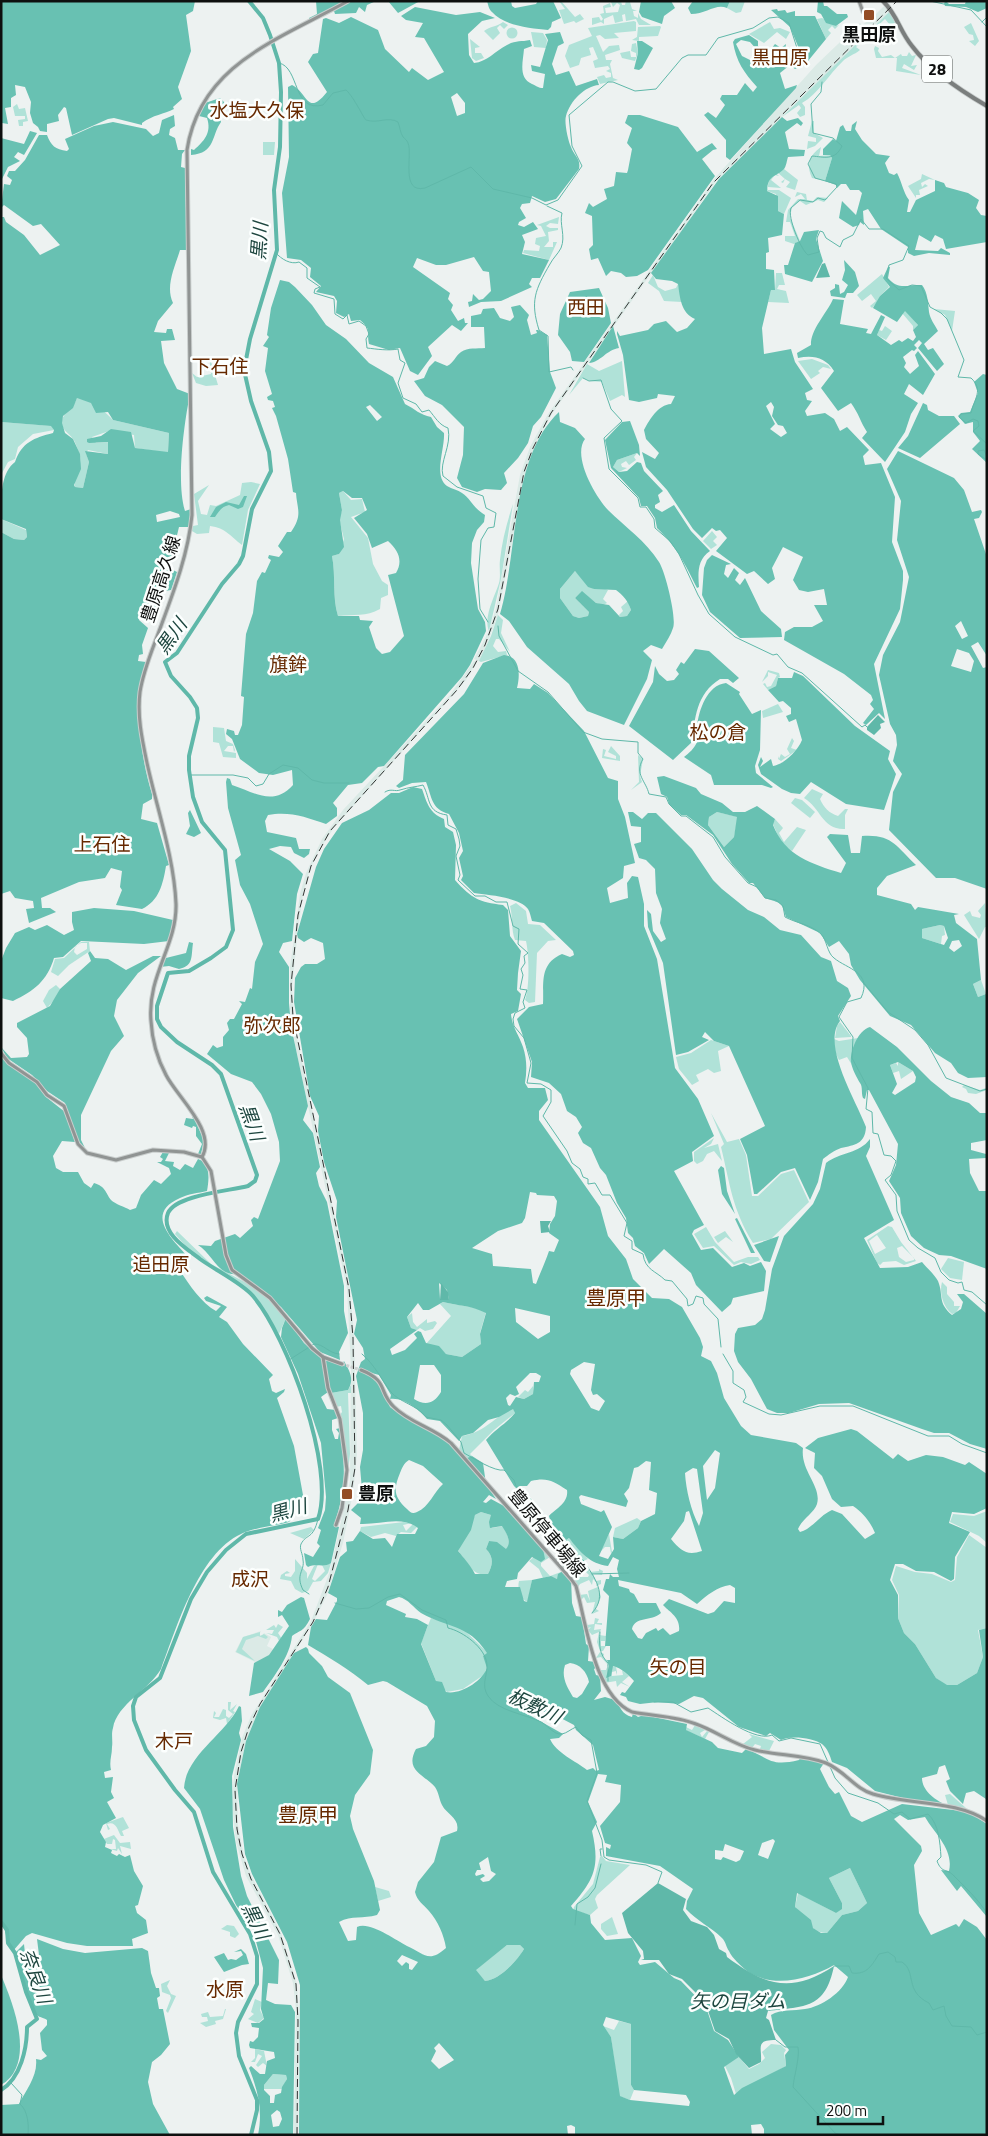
<svg xmlns="http://www.w3.org/2000/svg" width="988" height="2136" viewBox="0 0 988 2136" font-family="'Titillium Web','Noto Sans JP',sans-serif">
  <style>
    .built { fill: #dbeae6 }
    .green { fill: #b0e2d8; fill-rule: evenodd }
    .forest { fill: #68c1b2; fill-rule: evenodd }
    .water { fill: #5fb8a9 }
    .lines { fill: none; stroke-linecap: round; stroke-linejoin: round }
    .stream { stroke: #5fb8a9; stroke-width: 1 }
    .river { stroke: #5fb8a9; stroke-width: 4 }
    .secondary-tunnel { stroke: #ccd0cf; stroke-width: 3; stroke-dasharray: 3 1.5; stroke-linecap: butt }
    .secondary-casing { stroke: #c9cecd; stroke-width: 5 }
    .primary-casing { stroke: #c9cecd; stroke-width: 5.5 }
    .secondary { stroke: #909493; stroke-width: 3 }
    .primary { stroke: #7a7e7d; stroke-width: 4 }
    .rail { stroke: #323433; stroke-width: 1; stroke-dasharray: 8 4; stroke-linecap: butt }
    .poi-dot { fill: #934d26; stroke: #fcfffe; stroke-width: 2 }
    .labels { text-anchor: middle; stroke-width: 5; stroke-linejoin: round; paint-order: stroke }
    .shield { fill: #fcfffe; stroke: #555857; stroke-width: 1 }
    .shield-label { font-size: 16px; font-weight: bold; fill: #0e100f }
    .poi-label { font-size: 18px; font-weight: bold; fill: #0e100f; stroke: #fcfffe }
    .street-label { font-size: 18px; fill: #0e100f; stroke: #fcfffe }
    .neighbourhood-label { font-size: 19px; fill: #662900; stroke: #fcfffe }
    .water-label { font-size: 19px; font-style: italic; fill: #1d463f; stroke: #fcfffe }
    .quarter-label { font-size: 20px; fill: #662900; stroke: #fcfffe }
  </style>
  <rect width="100%" height="100%" fill="#edf2f1"/>
  <!-- built -->
  <g class="built">
    <polygon points="884,6 889,11 870,31 717,180 552,414 537,441 526,471 498,615 483,654 479,661 474,659 489,631 496,608 520,475 530,447 548,414 715,178 816,65 860,23 862,25 872,18"/>
    <polygon points="474,661 477,662 466,680 333,829 317,854 309,873 303,894 298,929 292,988 295,1028 350,1289 354,1334 357,1454 353,1493 343,1543 327,1595 313,1623 260,1707 246,1741 237,1784 238,1825 244,1857 251,1875 281,1933 297,1984 299,2017 298,2135 294,2135 296,2010 293,1983 278,1935 246,1876 236,1842 232,1804 234,1776 242,1738 251,1716 311,1621 330,1571 350,1481 351,1369 347,1289 295,1045 290,1008 290,967 300,894 306,873 322,839 343,810 450,695"/>
    <polygon points="261,1631 259,1635 262,1636 264,1633 271,1637 267,1646 273,1649 267,1660 257,1663 235,1652 243,1637"/>
  </g>
  <!-- green -->
  <g class="green">
    <polygon points="559,1 561,1 575,17 580,14 584,19 576,23 574,21 564,24 559,10 565,9"/>
    <polygon points="621,1 622,5 625,5 626,1 630,2 632,9 637,11 633,11 634,16 638,18 638,13 641,19 651,25 639,25 636,19 626,21 625,14 622,15 623,21 615,23 613,15 604,19 604,24 601,22 592,25 592,18 599,17 601,21 603,19 600,14 604,13 603,6 610,3 611,7 605,8 606,13 618,12 620,5 617,3 613,7 611,2"/>
    <polygon points="730,1 745,1 741,12 736,13 727,8"/>
    <path d="M890 11 897 22 890 25 885 19 872 31 875 37 872 36 866 41 864 40 856 47 860 50C854 55 848 56 843 61 829 74 818 94 802 103L805 107V115L800 117 797 113 801 108 799 105 782 117Z"/>
    <polygon points="822,18 836,26 839,25 835,29 832,26 828,30 831,33 826,39 817,19"/>
    <polygon points="634,21 636,22 636,31 614,33 619,38 605,39 600,35 596,36 603,52 609,46 619,45 620,50 605,55 606,60 612,60 610,64 613,78 618,80 600,84 597,77 604,75 606,78 611,77 611,73 606,71 610,69 608,66 595,68 593,61 598,59 593,47 589,48 591,55 581,58 579,65 570,68 565,56 569,45 592,36 588,28"/>
    <path d="M503 22 508 25 504 29 500 25 497 28 500 33 493 40 484 31C490 26 497 27 503 22Z"/>
    <polygon points="770,22 774,29 780,28 790,32 786,39 777,32 764,43 749,34"/>
    <polygon points="971,23 979,41 975,46 969,41 974,40 973,35 969,34 964,27"/>
    <polygon points="638,27 660,26 661,27 658,36 639,37 639,41 632,40 637,37"/>
    <circle cx="512" cy="33" r="5.5"/>
    <polygon points="531,32 543,33 547,40 546,48 534,47"/>
    <polygon points="470,39 480,47 475,48 475,53 481,53 484,58 476,61 472,58"/>
    <polygon points="636,43 638,53 635,61 622,58 620,53 630,51 631,57 636,57 636,53 631,51 632,44"/>
    <polygon points="875,46 879,48 878,51 882,57 891,55 895,58 901,54 902,56 907,56 909,52 912,56 916,55 911,66 917,65 914,70 904,64 902,68 921,75 896,71 897,58 876,58 874,49"/>
    <polygon points="17,104 19,109 25,108 28,121 23,122 23,126 19,126 18,120 25,119 25,116 15,116 13,107"/>
    <polygon points="812,121 814,121 814,133 823,138 815,146 807,149 808,141 816,142 816,138 808,136"/>
    <polygon points="263,142 275,142 274,155 263,155"/>
    <path d="M821 147 819 156 830 155 832 158 825 181 812 178C806 166 809 155 821 147Z"/>
    <polygon points="784,169 798,180 795,190 786,187 790,182 785,179 783,183 781,182 785,179 777,172"/>
    <polygon points="776,173 779,176 775,175 771,180 781,188 768,187 768,190 779,190 791,198 784,214 778,211 776,194 767,191 769,179"/>
    <polygon points="922,174 935,180 929,179 921,183 922,187 925,184 928,186 919,190 920,195 916,195 916,198 908,186 921,179"/>
    <polygon points="797,192 806,194 807,200 813,201 817,197 828,198 824,202 818,200 806,205 800,201 792,207 790,217 800,241 794,244 785,241 785,236 795,236 790,222 786,222 788,210 798,199 805,199 801,194 795,197"/>
    <polygon points="559,217 558,224 550,223 546,226 550,228 558,228 558,230 548,232 549,241 544,247 553,247 553,242 557,242 549,260 523,253 524,250 539,251 540,246 535,244 536,238 546,236 541,226 537,225"/>
    <polygon points="776,273 782,273 785,285 779,285 777,289 786,291 789,303 768,302 771,290 775,290"/>
    <polygon points="882,274 889,287 880,296 878,302 872,308 870,306 876,301 871,294 862,301 857,295"/>
    <polygon points="653,275 658,287 665,291 676,288 678,284 682,302 664,301 659,291 648,283"/>
    <polygon points="934,309 955,311 952,331 945,315"/>
    <polygon points="905,310 918,325 913,330 913,326 902,313"/>
    <polygon points="885,326 892,331 886,340 877,335 879,330 882,331"/>
    <polygon points="209,355 218,385 206,386 196,383 192,373 197,377 211,374"/>
    <polygon points="812,359 828,365 831,369 823,367 818,371 820,373 811,379 798,361"/>
    <polygon points="622,361 625,397 622,395 610,401 602,382 590,381 583,378 569,395 587,364 599,371"/>
    <path d="M77 398C90 399 105 411 113 420L169 433 168 453 135 448 134 435 109 431 92 437 96 443 109 442 108 454 88 450 86 453 89 462 83 488 75 487C73 476 84 466 79 453 78 450 75 441 73 439 69 433 60 429 62 420 63 414 73 409 77 398Z"/>
    <polygon points="1,422 52,426 54,430 33,434 18,447 15,459 8,462 1,475"/>
    <polygon points="637,453 634,457 636,460 629,465 626,461 621,464 622,467 627,468 619,472 613,467 617,460"/>
    <path d="M251 482 260 484 248 510 242 545C230 536 226 528 210 526L209 533 197 534 192 531 193 526 198 525 194 494 209 485 198 501 201 514 207 515 210 505 216 506 240 495 242 483Z"/>
    <path d="M343 491 351 500 362 499 365 512 351 517 368 538 373 564 382 581 388 585V595L381 598 380 609C366 617 354 614 338 616 332 597 336 576 332 556L339 554 344 539 339 519 342 510 339 493Z"/>
    <path d="M513 504 501 579 489 631C483 617 495 596 499 583 501 576 499 567 500 560 502 541 507 522 513 504Z"/>
    <polygon points="1,519 26,530 27,537 24,540 14,539 1,532"/>
    <polygon points="712,531 717,537 713,541 717,545 711,549 703,541"/>
    <polygon points="575,571 594,589 603,588 608,590 603,599 607,603 603,605 596,603 582,592 575,598 589,612 588,616 579,618 573,616 560,598 560,589"/>
    <polygon points="628,601 631,610 627,616 620,617 619,615 623,611 621,607"/>
    <polygon points="498,615 503,620 501,633 510,652 499,639 496,639 493,646 498,652 506,651 507,655 481,662 479,661 491,636"/>
    <polygon points="768,670 779,673 780,677 778,678 776,686 768,690 763,684 765,683 767,687 771,686 777,675 768,672 768,676 762,682"/>
    <polygon points="778,704 783,712 763,718 762,711"/>
    <polygon points="213,727 224,728 226,741 233,744 235,750 234,752 233,746 228,746 224,751 236,753 236,758 223,757 219,743 213,742"/>
    <polygon points="792,738 794,741 791,748 797,750 781,761 778,759 778,756 779,759 781,754 785,757 790,754 787,749"/>
    <polygon points="611,746 620,756 620,761 602,758 603,749 606,750 604,756 616,759 616,756 608,752"/>
    <polygon points="638,755 643,759 640,776 642,782 631,790 639,782"/>
    <path d="M812 789 823 794 820 799C824 808 829 813 838 816L845 809H848L845 815V829C822 830 821 808 804 798Z"/>
    <polygon points="795,798 802,800 815,812 810,818 791,803"/>
    <polygon points="717,812 738,817 734,837 724,847 708,825 709,817"/>
    <polygon points="775,819 783,828 779,833 784,842 797,827 806,830 792,851 781,843 773,824"/>
    <path d="M516 903 526 911 528 924 540 925 556 940 548 941 537 953 535 1002 529 1003 525 1000C530 988 529 954 526 941L515 940C511 930 513 917 510 906Z"/>
    <polygon points="985,903 987,927 985,927 979,939 964,915 970,911 972,916 980,918 981,915 978,911"/>
    <polygon points="940,925 944,926 945,935 942,936 941,944 922,938 922,929"/>
    <path d="M81 942H89L90 951 69 965 58 976 51 972 55 959 64 958ZM81 943H87V949L77 955 74 952 75 947Z"/>
    <polygon points="981,980 986,994 978,997 973,984"/>
    <polygon points="56,985 60,989 56,998 47,1008 43,1001 49,990"/>
    <polygon points="840,1022 851,1036 851,1037 835,1038 837,1026"/>
    <polygon points="858,1038 851,1059 852,1065 847,1057 839,1060 834,1050 834,1039 839,1041"/>
    <polygon points="711,1040 729,1046 718,1051 721,1071 714,1073 708,1069 696,1075 699,1081 692,1085 679,1069 676,1057 691,1053"/>
    <polygon points="898,1062 913,1071 901,1079 899,1071 893,1073 890,1065 896,1063 898,1066"/>
    <polygon points="964,1085 980,1090 986,1088 987,1090 976,1094 968,1093 966,1089 962,1087"/>
    <path d="M711 1113 727 1142 739 1139 746 1155 752 1196H758L781 1174 794 1170 809 1202 771 1239 753 1243C732 1209 730 1184 721 1147L724 1144Z"/>
    <polygon points="714,1138 711,1144 704,1148 718,1144 722,1161 714,1151 707,1154 703,1161 697,1164 694,1161 694,1152"/>
    <path d="M888 1226 892 1227 901 1242 916 1261 904 1265 896 1261 883 1262 880 1265 877 1263 867 1240ZM877 1235 886 1248 875 1254 869 1241ZM902 1246 914 1258V1260L906 1262 899 1257 897 1248Z"/>
    <polygon points="706,1227 715,1242 734,1262 748,1257 758,1257 760,1260 751,1264 741,1262 734,1265 714,1246 703,1248 694,1234"/>
    <polygon points="177,1231 211,1264 254,1287 270,1300 286,1318 279,1334 253,1294 213,1269 189,1250 175,1234"/>
    <polygon points="725,1231 733,1242 726,1237 718,1243 714,1237"/>
    <polygon points="948,1258 964,1262 962,1280 950,1278 941,1269"/>
    <path d="M942 1282 947 1287V1294L954 1302V1306H960L956 1313 952 1314C943 1307 939 1292 942 1282Z"/>
    <path d="M443 1302C459 1306 470 1305 486 1312L480 1333 481 1344 462 1357 446 1354 439 1347 426 1344 451 1316 440 1304Z"/>
    <polygon points="412,1313 413,1322 417,1327 427,1319 427,1323 435,1321 437,1323 433,1329 425,1331 420,1328 417,1330 411,1328 407,1317"/>
    <polygon points="351,1385 351,1393 348,1393 350,1454 347,1480 340,1415 342,1412 341,1406 336,1407 331,1393 348,1390"/>
    <polygon points="533,1386 533,1394 524,1399 518,1397 525,1390 528,1392"/>
    <path d="M513 1408 515 1413 494 1430 470 1454 472 1456 468 1459 459 1450 462 1436C482 1434 495 1417 513 1408Z"/>
    <polygon points="987,1511 987,1543 979,1536 950,1522 953,1514 974,1516"/>
    <path d="M481 1512 491 1515 492 1528 503 1526C507 1534 512 1542 506 1550L489 1541 486 1549C494 1557 493 1565 488 1574 471 1577 468 1561 458 1551L475 1515Z"/>
    <polygon points="637,1518 641,1521 638,1528 623,1539 613,1537 615,1528"/>
    <polygon points="404,1522 412,1523 403,1525 406,1531 413,1524 417,1527 411,1533 401,1532 396,1536 385,1533 371,1537 360,1531 361,1527"/>
    <polygon points="311,1527 314,1530 304,1539 290,1533"/>
    <polygon points="609,1534 612,1552 611,1554 610,1547 605,1547 598,1554"/>
    <polygon points="969,1535 987,1548 987,1628 978,1630 983,1657 977,1673 957,1685 947,1686 936,1678 915,1644 904,1633 898,1618 899,1595 892,1580 896,1566 915,1572 932,1574 951,1582 955,1580 957,1557"/>
    <path d="M569 1538 588 1559 583 1561 590 1572 599 1571V1569L603 1571 602 1575 593 1574 596 1581 601 1580V1584L596 1586 597 1583 593 1579 592 1585 589 1580 580 1584 578 1587 566 1569 569 1567 567 1564 563 1567 566 1571 555 1559 568 1550 563 1542ZM572 1562 584 1566 583 1569 589 1575 588 1577H579L577 1573 579 1571 584 1573 581 1569 572 1573 569 1569Z"/>
    <polygon points="543,1549 550,1557 541,1563 541,1566 550,1576 561,1572 557,1579 550,1576 543,1578 539,1569 529,1561"/>
    <polygon points="295,1559 307,1573 307,1579 314,1566 318,1564 312,1579 315,1581 325,1571 322,1565 331,1563 328,1573 321,1581 313,1582 308,1591 302,1593 295,1589 291,1581 280,1579 281,1575 287,1571 290,1573 285,1574 285,1576 291,1577 295,1571"/>
    <path d="M532 1580 528 1601 527 1602C520 1598 517 1588 519 1581Z"/>
    <polygon points="598,1587 601,1597 596,1609 599,1611 592,1614 595,1602 587,1603 584,1597 581,1600 582,1607 579,1595 587,1594 590,1601 588,1591"/>
    <polygon points="431,1618 462,1628 488,1653 483,1656 487,1665 485,1674 463,1689 447,1692 436,1681 421,1643"/>
    <polygon points="595,1618 599,1619 597,1623 602,1623 602,1625 595,1624 594,1630 601,1629 599,1635 606,1636 605,1641 601,1641 601,1646 606,1646 603,1651 600,1651 597,1642 599,1632 592,1635 588,1630 591,1627 588,1628 587,1625 594,1624"/>
    <polygon points="278,1624 283,1627 278,1633 282,1639 279,1641 277,1637 266,1633 272,1634 274,1630 266,1630 274,1625 276,1628"/>
    <polygon points="260,1632 260,1636 264,1634 268,1637 266,1639 258,1636 246,1640 242,1649 255,1661 236,1652 243,1637"/>
    <polygon points="600,1652 604,1654 603,1658 607,1660 608,1679 612,1666 616,1667 617,1672 616,1675 616,1671 612,1672 612,1676 623,1675 622,1670 629,1676 622,1682 630,1687 621,1683 617,1687 616,1681 604,1683 603,1680 605,1679 600,1670 606,1670 608,1665 601,1657 596,1658"/>
    <polygon points="228,1702 231,1702 230,1710 237,1704 233,1711 235,1712 227,1724 226,1718 220,1720 213,1718 214,1711 216,1713 214,1717 219,1717 223,1709 226,1710 226,1716 229,1718 233,1714 228,1710"/>
    <polygon points="695,1725 705,1730 700,1733 702,1737 707,1731 709,1732 705,1739 685,1730 686,1727 692,1730"/>
    <polygon points="749,1734 774,1741 769,1751 760,1749 761,1746 755,1744 752,1748 743,1744 752,1737"/>
    <polygon points="950,1794 966,1808 948,1805 945,1795"/>
    <path d="M123 1817 129 1828 122 1831 124 1836H121C117 1829 116 1821 107 1824L110 1829 108 1830 106 1823Z"/>
    <polygon points="114,1835 120,1843 130,1842 131,1849 120,1846 122,1854 118,1848 117,1851 110,1849 116,1849 115,1840 113,1839 112,1844 107,1844 104,1839"/>
    <polygon points="602,1856 606,1861 630,1865 597,1895 595,1899 598,1908 590,1915 573,1910 574,1907 593,1884 600,1857"/>
    <path d="M850 1868 867 1903 858 1911 842 1915 827 1933C813 1934 803 1917 795 1907L798 1893 836 1913 842 1903 829 1878Z"/>
    <polygon points="375,1887 389,1891 391,1897 378,1901"/>
    <polygon points="612,1917 618,1934 607,1936 601,1929 601,1924"/>
    <polygon points="227,1925 234,1926 239,1934 235,1938 230,1936 230,1932 221,1929"/>
    <path d="M507 1945H520L524 1949C518 1960 499 1980 485 1981L475 1970Z"/>
    <polygon points="170,1980 167,1986 171,1994 176,1996 168,2013 166,2011 171,1998 170,1995 162,1992 161,1984"/>
    <polygon points="255,1999 262,2002 260,2010 264,2018 258,2023 248,2019 254,2014 251,2012"/>
    <polygon points="225,2009 226,2009 223,2019 215,2021 216,2024 206,2027 200,2023 208,2021 207,2017 202,2017 201,2014 208,2012 210,2017 223,2016"/>
    <polygon points="619,2021 631,2024 631,2085 634,2090 630,2100 619,2096 611,2037 603,2026 614,2030"/>
    <polygon points="771,2044 781,2045 786,2050 784,2053 786,2066 736,2094 731,2078 725,2066 739,2057 749,2069 759,2064 765,2058 762,2052"/>
    <polygon points="255,2049 264,2051 267,2066 263,2063 258,2067 256,2065 262,2056 258,2054 255,2062 251,2062 255,2058"/>
    <polygon points="273,2074 286,2075 287,2079 282,2089 264,2089 264,2085"/>
  </g>
  <!-- forest -->
  <g class="forest">
    <path d="M1 1H195L193 11 186 15 191 51 178 87 182 99 173 107 174 109C164 114 153 115 142 123V125L114 118 108 119 72 135 66 108 64 107 58 115 59 121 47 124V132L40 131 38 127 33 123 30 113 31 102 25 87 15 85 16 95 11 98V107L5 108 8 124 2 123Z"/>
    <polygon points="316,1 345,1 309,21 309,18 317,14"/>
    <polygon points="352,1 376,1 367,5 365,12 359,7 356,13 335,14 334,11"/>
    <polygon points="388,1 420,1 398,13"/>
    <path d="M487 1H511L512 6 515 8 536 4 538 1H553L561 18 552 22 551 27 548 30C531 28 504 26 492 12 489 10 488 4 487 1Z"/>
    <polygon points="641,1 671,1 675,8 664,16 662,24 642,17 639,12"/>
    <path d="M693 1H730L727 8C716 3 706 14 691 14L688 8Z"/>
    <polygon points="818,1 823,1 824,6 827,6 837,14 847,14 848,17 836,26 826,23 821,14 817,12"/>
    <polygon points="946,1 949,4 965,4 966,1 987,1 987,8 978,12 966,7 945,6 944,3"/>
    <path d="M415 7 456 15 480 12 495 18 482 21 468 34 469 55 474 63C487 62 495 51 507 45 516 40 521 42 530 40L532 46 524 49C523 62 518 78 532 84 537 86 538 88 543 88L545 74 532 71 531 65 540 67 548 40 545 34 560 32 564 43 558 46 552 64 556 75 569 71 576 86 597 79 599 85C585 86 570 101 566 116 564 122 568 141 571 147 574 156 581 158 579 169L556 199 545 202 532 196 530 203 522 204 520 208 526 218 519 222 518 225 524 227 533 222 538 229 522 235 525 242 522 254 549 260 540 278H532L529 284 532 287 501 301 481 302 469 307 468 302 472 301 473 294 479 300 483 299 491 291 489 272 483 271 474 257 446 265H436L417 258 413 267 450 293 448 299 453 305 451 310 458 321 464 318 465 323H468L461 331 452 325 428 347 432 356 418 375 410 371 400 348 389 350 369 344C366 331 373 331 360 320L351 321 349 314 344 317 336 313 337 301 334 296 316 292 321 286 310 277 311 268 301 260 287 258 282 193 289 157 288 87 292 85C308 93 307 117 327 92L308 62 313 54 318 53 323 19 326 18 339 23 351 17 378 30 385 49 409 72 412 68 428 80 444 72 424 38 415 37 423 23 406 20 401 16ZM457 93 465 103V113L457 116 451 97Z"/>
    <polygon points="777,9 778,11 785,10 787,13 795,11 795,16 815,16 826,39 808,61 802,56 790,27 771,10"/>
    <path d="M749 35 758 41V46L767 54 775 44 781 48 786 44 785 51 789 56 797 57 802 66 795 69 790 65 780 73 785 89 797 85 796 88 730 160 726 157V140L704 115 708 112 716 118 725 105 720 99 722 95H737L745 83 753 92 757 87C744 73 736 61 733 42L735 39ZM741 40 750 42 765 59 758 64 742 56 736 44Z"/>
    <polygon points="637,41 642,41 653,48 642,68 639,70 634,69 638,53"/>
    <path d="M220 98 225 103 219 112 221 122C211 136 216 153 191 155V149L194 150C204 141 212 133 207 118L199 116 205 103Z"/>
    <path d="M174 115 175 126 170 129 169 135 175 138 178 150H185L182 154 181 167 185 168 187 250H180C175 267 165 286 173 303L158 321 154 332 166 333 167 329H172L175 340 161 341 164 363 177 389 190 394C184 424 176 482 185 511L191 509 190 527H179L169 568 177 572 171 590 165 591 153 614 140 617 139 620 148 628 142 645 143 654 139 655 138 661 146 662C135 705 139 752 152 794V799L143 804 141 819 157 823 169 865 166 866C163 884 159 901 142 909L116 905 122 890 120 887 122 871 111 868 105 878 79 882 41 898 42 908H50L56 912 29 923 26 909 34 908 33 901 15 898 10 891 1 894V532L14 539 24 540 27 537 26 529 1 519C1 500 0 473 15 462 22 442 34 438 53 433L54 430 51 426 1 422V217H4L6 222 24 235 40 255 60 245 41 224 33 226 4 205 1 208 4 184 10 185 12 180 7 176 9 171H15L25 160 39 135H47C51 146 55 149 67 151L69 149 65 139 94 126 113 122 146 129 153 136 159 133 162 120ZM77 398 91 403 96 413 108 412 113 420 169 433 168 452 135 448 131 432 111 429 101 436 87 439V442L89 443 108 442V454L85 451 89 462 83 488 75 487 74 485 81 469 80 454 73 439 65 433 62 423 63 416 73 408ZM170 511 179 514 180 517 157 522 156 515Z"/>
    <polygon points="628,115 640,115 678,127 697,152 712,143 717,149 713,150 702,159 715,176 648,270 637,276 626,277 621,273 611,271 606,276 598,258 591,260 589,249 593,245 592,216 585,213 589,203 593,207 607,199 604,189 614,186 616,172 627,173 628,170 632,149 627,143 632,128 625,123"/>
    <path d="M782 117 787 121 798 118 803 123 801 126 797 123 785 132 789 149 805 150 804 156 788 157C787 160 786 167 784 169 775 178 768 174 767 191L778 196V211L784 214 782 235 768 238 769 252 766 253V269L774 270 775 290H771L762 328 764 354 791 349 795 362 813 389 805 393 807 400 812 401 805 411 807 416 825 413 834 419 840 431 847 427 869 450 863 456 865 465 881 463 895 497 892 542 903 571V580L900 609 874 664 885 719 879 713 866 725 863 723 874 709 870 704 873 700 871 695 844 674 784 640 785 632 794 627H812L823 621 814 605H827L824 589 808 592 799 590 793 580 803 557 783 547 772 568 775 579 768 584 754 571 747 574 716 551 727 538 720 530 716 531 712 528 702 538 693 529 667 490 646 467 642 452 655 459 659 453 646 439 644 430C650 419 658 405 671 404L675 396 658 394 657 398 639 402 629 400 623 355 617 334V331L620 336 648 330 654 324 666 321 677 332 687 328 695 319C681 313 680 298 678 284L672 281 656 279 651 273 719 179ZM771 402 774 407 772 416 778 425 783 426 787 433 781 437 770 429 775 424 766 406Z"/>
    <path d="M857 121 855 129 862 140 876 154 890 156 885 163 889 173 894 175 897 173C902 182 903 192 909 200L907 212H910L916 200 935 191V180L944 183 946 187 968 193 979 200 976 208 981 215 987 216V242L946 249 943 239 935 235 931 242 919 235 915 250 938 251 941 248 950 253V255L929 253 914 256 908 253V247L881 229 868 209 863 211 864 225 860 222 859 225 853 227 839 218 842 201 856 215 862 193 859 190H850L846 184H841L837 188 836 185 825 181 832 158 830 155H823V149L833 139 836 141 840 127 843 125 846 131H851L852 125Z"/>
    <polygon points="30,131 37,133 24,155 18,152 14,157 20,161 8,167 1,181 1,138 24,144"/>
    <polygon points="819,230 816,239 823,261 812,282 785,274 784,265 788,265 795,243 800,241 804,232"/>
    <polygon points="844,260 855,272 859,286 853,293 847,293 845,298 831,296 830,291 835,288 835,284 839,285 840,294 844,292 848,285 842,280 845,270"/>
    <path d="M888 267H890L888 278C899 291 908 284 922 285 928 293 928 303 929 312 930 319 935 325 938 331L924 344 928 350 933 348 944 364 937 371 918 348 922 343 919 340 914 345 917 348 914 351 912 350 903 357 906 363 904 367 910 374 919 366 915 355 918 351 935 374 923 395 909 384 904 394 918 403 911 414 905 432 885 462 862 438 867 432C860 421 859 414 851 403L838 411 821 388 834 371C825 357 813 355 798 358L797 353 811 345C810 330 827 313 833 299L844 300 840 324 868 329 866 333 871 334 881 315 885 317 877 335 891 345 899 340 902 342 908 338 913 341 916 337 913 330 918 325 905 311 897 322 873 308 880 296 890 287 883 278Z"/>
    <path d="M280 280 289 282 295 287 312 305 326 325 346 339 369 363 393 377 405 404C415 409 420 415 431 417L437 427 444 433C445 449 433 476 447 486 452 489 458 490 462 493 471 499 473 508 485 515L484 522 477 530 472 543 471 563 478 609 485 622 486 631 470 665 462 677 384 766 378 767 362 783 348 785 333 803 337 808V816L326 824C306 817 289 811 268 815L265 821 267 832 296 838 299 849H310L309 854 304 858 294 853 291 847 280 846 269 849 290 861 303 874 297 894 292 941 283 943 279 952 289 967V1003L291 1026 308 1106 303 1120 313 1133 320 1167 316 1173 319 1186 327 1202 344 1286V1311L348 1333 339 1352 340 1360 320 1352 281 1307 238 1274C218 1277 212 1253 198 1245L211 1246 215 1241 235 1234 240 1238 253 1226 251 1220 254 1217 258 1219 280 1161 279 1142 271 1114 261 1094 252 1082 231 1074 207 1054 213 1045 217 1048 223 1046V1037L229 1030 227 1023 230 1019H234L242 1004 239 1001 245 1002 250 988 252 989 255 962 263 944 250 904 240 885 235 860 241 855 228 808 226 782 227 778 230 779 232 785C254 792 273 807 293 785L292 770 273 775 259 773 240 759 232 739 226 734 227 729 234 731 235 735H238L242 725 244 697 241 696 246 634 253 613 257 581 262 572 265 573 271 560 268 558 269 555 279 557 283 552 278 546 287 532H291C303 515 297 509 296 493L293 492 288 459 276 416 272 408 275 407 273 401 268 400 267 397 272 394 265 371 268 348 263 346 269 337 267 335 271 308ZM370 405 382 417 377 421 366 407ZM343 491 352 498H362L367 510 354 518 367 534 372 548 388 541C399 551 403 561 396 573L388 575 404 636 390 652 382 654 376 648 369 627 373 621 360 620 359 616H338C332 597 336 576 332 556L339 554 344 547 340 520 342 510 339 493Z"/>
    <polygon points="599,288 608,308 611,323 584,362 572,361 570,352 558,335 560,314 570,292"/>
    <path d="M520 305 529 315 527 320 531 335 537 333 536 330H538L547 335 550 372 556 388 541 417 533 426 528 443 518 458 504 473 507 483 501 490 485 489 477 492 462 487 457 478 463 455 464 427 442 405 425 396 414 381 424 378 429 367 435 361 447 366C454 363 455 356 461 352 468 347 477 349 485 348L484 327H471V316L481 314 483 309 494 308 500 318 510 321 514 317 511 307Z"/>
    <path d="M613 326 619 348C606 350 601 362 589 363Z"/>
    <polygon points="983,374 987,375 987,463 972,449 980,441 973,432 973,422 965,424 958,416 961,413 970,412 978,393 974,382"/>
    <polygon points="923,403 927,405 928,410 939,416 954,416 960,424 920,458 898,448 908,436"/>
    <path d="M559 412 560 422 575 428 585 439C572 456 595 496 608 510 625 527 646 541 659 562 665 571 677 618 673 628 671 635 666 642 662 649L651 645 643 651 652 660 647 679 624 725 587 711 579 701 569 684 527 647 509 621 500 614C518 554 510 458 559 412ZM575 571 588 587 594 589 616 590C623 595 628 601 631 610L627 616 620 617 609 605 596 603 582 591 575 598 589 612 588 616 579 618 573 616 560 598V589Z"/>
    <path d="M630 421 639 445 640 456 637 453 617 460 613 467 619 472 627 471 637 462 641 463 644 471 663 491 658 495 660 502 655 505V508L662 512 674 505 691 531 710 551C697 560 698 573 699 587L697 588C684 562 678 549 657 528L655 518 647 506H641L639 498 611 468 605 440 622 422Z"/>
    <path d="M898 451 954 478 964 490 972 512 981 510 982 512 979 518 974 519 987 557V656L978 642 971 646 983 668 987 667V889L955 878H936L889 830 893 792 902 774 893 761 897 745 896 735 890 724 879 675 883 655 900 622 909 577 897 540 901 501 887 469ZM961 621 968 636 962 639 955 626ZM957 649 969 653 974 661 971 672 951 666Z"/>
    <path d="M244 496H247L243 507 238 509 229 505C221 507 220 510 215 517H210L216 507 226 502 239 505Z"/>
    <polygon points="712,555 731,564 726,565 724,574 728,578 734,568 739,573 735,580 740,585 745,578 761,611 781,629 782,637 740,638 710,612 702,595 704,568 707,560"/>
    <path d="M695 649 709 651 739 678 733 683 728 679H720C696 694 695 718 692 742L673 760 629 726 653 682 655 666 659 674 667 681 674 680 679 674 676 670 681 662 684 664Z"/>
    <path d="M504 655C521 656 520 676 517 688L530 689 534 684 548 693 584 731 608 778 618 781V799L625 817 635 863 624 866 623 878 607 888 610 903 628 898 627 883 632 876 638 877 644 904V926L657 959 675 1068 698 1099 714 1136 692 1152 693 1161 674 1171 704 1225 694 1230 692 1234 701 1250 713 1248 732 1267 744 1263 750 1266 761 1262 766 1271 764 1291 733 1298 731 1304 722 1312 696 1285 691 1273 664 1249 649 1264 644 1253 635 1246 633 1238 628 1233 626 1218 617 1203 606 1175 600 1168 591 1148 583 1143 578 1133 582 1127 576 1117 567 1111 561 1094 549 1083 531 1077 532 1062 517 1019 529 1007 543 1004C544 983 539 964 562 954L570 957 574 955 573 951 544 923 532 921C531 918 530 912 528 909 519 897 488 895 474 893L461 880 463 876 459 858 463 851 459 833 449 814C431 809 432 797 426 782L412 783 399 788 396 786 403 780 405 755 464 694 483 663Z"/>
    <path d="M794 672 803 676 855 726 890 751 888 759 896 774 884 810 846 804 811 782 800 794 791 793 782 789 761 774 758 765 761 757 763 761 760 767 771 759 773 766C784 764 797 752 802 740L796 719 789 722 786 716 791 714V708L783 701 779 702 768 690 776 686 778 678H792Z"/>
    <path d="M726 683 740 692 739 694 752 714 761 710 760 750 755 766 756 773 773 787 771 788 762 785H714L711 775 684 757C689 753 694 749 697 742 699 737 696 732 697 726 699 710 707 685 726 683Z"/>
    <path d="M664 776 696 788 701 794 722 803 733 812H745L757 806 775 819 773 825C785 856 812 864 841 873L846 863 827 837 830 834 848 835 851 853H860L862 836C892 834 896 846 916 865L887 876 877 888V895L911 904 915 910 918 907 959 914 954 915 956 923 977 939 981 980 973 984 978 997 986 994 987 996V1077L968 1078 958 1073 951 1063 935 1053 911 1025 890 1016 860 980 851 965 849 954 839 941 829 947 820 933 786 917C781 900 781 904 765 898L753 883H749L732 864 713 835 686 815H681L669 804 667 797 661 794 657 777ZM717 812 737 817 734 837 724 847 708 825 709 817ZM940 925 944 926 948 938 944 945 922 938V929ZM959 940 962 946 954 952 949 948 952 941Z"/>
    <path d="M413 787 422 789C427 803 429 813 444 819L445 827 453 832 456 845 455 880C472 899 479 902 503 905L508 910 510 936 521 951 518 973 517 990 521 994 518 1011 511 1014C512 1027 519 1035 523 1047 527 1059 527 1071 525 1083L528 1088H545L548 1100 539 1111V1120L600 1207 608 1236 626 1259 633 1279 652 1298 669 1299 682 1307 700 1338 703 1347 701 1356 711 1361 717 1373 724 1398 741 1426 751 1435 796 1443 803 1448C800 1471 822 1486 817 1504 814 1513 802 1519 798 1529L800 1532C812 1529 820 1515 832 1510L842 1514 865 1539 875 1533C870 1521 863 1513 853 1506L841 1507 832 1499 822 1476 814 1468 815 1453 805 1448 818 1438 851 1429 857 1431 893 1459 898 1454 908 1461 926 1455 943 1457 965 1465 969 1462 987 1474V1508L974 1514 952 1512 949 1523 970 1532 955 1557 954 1579 951 1581 934 1572 916 1571 903 1564H895L890 1580 898 1595V1618L904 1633 915 1644 936 1678 947 1685H957L977 1673 983 1657 979 1630 987 1628V1803L986 1799 974 1791 966 1793 963 1804 950 1791 946 1781 950 1779 945 1765 939 1767 937 1774 922 1778C922 1790 934 1799 944 1804L919 1802 875 1791 847 1768 832 1762C830 1756 828 1749 822 1744 813 1738 791 1735 781 1740L770 1733 766 1736 739 1727 703 1698 694 1696 679 1704 658 1702 640 1704 628 1701 626 1697 620 1695 622 1692 625 1693 634 1681C629 1675 621 1668 613 1666L611 1676 606 1678 609 1666 607 1660H610V1646H605L609 1596 603 1590 606 1579H609L610 1574 613 1577H619L617 1569 619 1560 613 1557 608 1566C590 1564 580 1552 569 1538L563 1542 553 1531 549 1516C555 1509 569 1503 567 1490 553 1481 547 1477 531 1481L527 1486H521L518 1490 514 1486 486 1440C495 1429 507 1423 515 1413L513 1409 499 1417 488 1420 473 1433 462 1436 459 1441 440 1421 427 1419C419 1409 403 1397 390 1399L391 1395 379 1375 368 1372 382 1386 390 1407 394 1410 440 1435 465 1459 472 1456 483 1463 486 1484 496 1499 489 1495 483 1502 486 1503 491 1499 504 1506 516 1519 543 1549 545 1559 541 1562 532 1557 518 1573 517 1579 507 1581 505 1587H520L524 1601 527 1602 532 1580 551 1576 557 1579 558 1574 563 1571 571 1579 572 1603 576 1616 582 1617 586 1644 589 1646 588 1661 595 1662 597 1667 594 1669 596 1675 600 1676 601 1691 594 1700 605 1697 615 1700C621 1707 621 1714 632 1717L633 1713 638 1717 644 1715 687 1724 686 1730 712 1742 718 1748 742 1753 746 1749C770 1758 770 1767 799 1760L801 1757 824 1763 820 1769 829 1787 835 1794 839 1792 851 1816 862 1822 902 1804 962 1811 970 1813 987 1824V1917L961 1886 957 1891 941 1870 949 1871C954 1850 935 1834 925 1817L908 1820 900 1815 894 1819 921 1846 922 1851 914 1865 919 1913 931 1935 956 1924 959 1927 964 1919 977 1927 987 1940V2135H764V2129L761 2124 751 2125 752 2135H575V2127L571 2125 567 2126 568 2135H299L300 1985 287 1942 252 1874 245 1854 237 1784 246 1741 260 1707 294 1653 306 1647 308 1649 309 1653 322 1666 328 1677 350 1693 373 1750 370 1774 355 1795 350 1816 353 1829 374 1881 380 1910 377 1915C363 1919 352 1915 339 1922L348 1941 356 1940 357 1927C370 1921 395 1940 407 1946 424 1953 428 1964 446 1948 444 1935 438 1921 429 1911 423 1904 417 1901 415 1892L418 1882 434 1862 441 1837 457 1831C460 1818 447 1815 442 1805 439 1799 439 1793 435 1787 425 1775 404 1771 416 1749L426 1746 434 1737 435 1721 427 1706 387 1682 383 1681 368 1685C349 1669 328 1657 308 1645L311 1627 316 1619 327 1620 337 1601V1598L328 1593 340 1557 347 1551 346 1542 353 1541 360 1531 373 1539 385 1538 392 1547 397 1534H415L418 1528C402 1515 379 1525 360 1524L361 1518 351 1510 358 1503 362 1490 360 1467 363 1450V1413L356 1376 361 1362 365 1359 363 1348 354 1334 357 1320 336 1217 337 1201 324 1162 318 1131 319 1116 310 1096 294 1002 295 978 301 967 305 964H317L325 959 323 943 311 938 304 942 298 938 297 934 316 867 324 849 342 823 369 810 391 793H399ZM530 1192 536 1193 537 1195 554 1196 557 1201 555 1216 550 1224 549 1233 559 1240 554 1252 549 1251C545 1263 540 1273 536 1284L533 1283 531 1269 493 1266 492 1254 472 1248 498 1231 522 1223 525 1218ZM439 1283 447 1290 449 1300 440 1299ZM443 1302C459 1306 470 1305 486 1313L480 1334 481 1344 462 1357 446 1354 439 1346 426 1343 421 1332 418 1331 414 1334 417 1338 405 1350 392 1355 390 1349 417 1330 411 1328 407 1317 418 1303 423 1310H429ZM515 1308 550 1316V1332L538 1339 516 1322ZM584 1362 595 1364 591 1390 593 1395 597 1394 605 1401 599 1411 591 1408 570 1374 571 1370ZM420 1365H434L441 1375V1392C434 1404 425 1406 414 1399ZM530 1373H536L541 1376 539 1382H534L533 1394 524 1399 516 1397 510 1406 508 1405 506 1398 510 1394 515 1396 519 1394 516 1387ZM715 1450 720 1453 715 1488 707 1500 703 1466ZM409 1460 423 1466 443 1484C434 1492 429 1507 417 1512 412 1514 411 1513 407 1509 394 1497 393 1490 400 1473 402 1468 404 1463 409 1460ZM646 1461 651 1462 649 1490 657 1493 655 1514 641 1521 638 1528 623 1539 613 1537 614 1549 608 1559 599 1556 612 1527 604 1510 601 1512 581 1504 579 1497 581 1495 626 1507 628 1501 624 1494 629 1488 634 1468 638 1467ZM693 1468 697 1469 703 1513 699 1526C691 1511 686 1490 685 1473ZM689 1511 702 1551C687 1556 681 1551 671 1539L684 1521 686 1512ZM481 1512 491 1515 489 1522 490 1528 502 1526C507 1534 512 1542 506 1549L497 1542 489 1541 486 1549C494 1557 493 1565 488 1574H475C473 1569 461 1554 458 1551L471 1530 475 1515ZM618 1580 681 1593 697 1604C707 1595 717 1587 730 1585L735 1588V1603L724 1601 714 1612 708 1614 669 1599 663 1605C668 1611 681 1617 679 1631L670 1635 663 1628 658 1631 656 1628 646 1633 642 1639 638 1638 632 1629C635 1616 651 1622 661 1613L656 1603H639L634 1594 630 1592 629 1589 619 1586ZM399 1597C408 1599 414 1608 421 1613 449 1629 467 1623 487 1653L483 1656 487 1668C482 1681 461 1695 446 1692L442 1682 436 1681 421 1644 428 1625 417 1619 405 1617 406 1614 386 1605 387 1601ZM570 1663C580 1664 587 1672 589 1682L582 1694 577 1698 573 1697C567 1687 561 1677 565 1665ZM536 1710 553 1714 574 1725 576 1730 593 1745 599 1770 596 1771 593 1768 587 1770C576 1761 556 1753 550 1739L559 1738 563 1734 531 1716 532 1711ZM598 1774 607 1775 605 1782 621 1785 620 1802 600 1826 605 1843 611 1845 610 1849 606 1847V1856L660 1866 693 1889 687 1901 686 1909C697 1921 711 1927 722 1938 726 1942 726 1947 729 1951 732 1958 741 1966 747 1971 773 1989 810 1979 834 1965L848 1977C843 1992 821 2007 805 2009 794 2011 781 2009 771 2015L774 2030 789 2050 785 2055 786 2066 742 2088 734 2095 724 2067 739 2057 728 2040 714 2031 706 2007 681 1981 674 1978 655 1962 640 1965 638 1962 641 1956 632 1938 605 1940 591 1923 590 1915 573 1909 571 1906C595 1879 600 1866 592 1831L597 1822 588 1802ZM773 1839 775 1841 768 1859 758 1855 762 1843ZM725 1844 744 1851 740 1860 736 1862 723 1857 721 1860 715 1859V1850L723 1851ZM488 1857 491 1871 496 1874 489 1881 483 1882 480 1879 485 1876 483 1874 476 1876 475 1874 477 1870H481L479 1863ZM850 1868 867 1903 858 1911 842 1915 827 1933H821L813 1928 811 1920 795 1907 797 1893 836 1913 842 1909V1903L829 1878ZM507 1945H520L524 1949C517 1961 499 1980 485 1981L476 1970ZM402 1955 418 1962 412 1970 409 1969V1964L406 1962 402 1966 397 1961ZM606 2017 631 2024V2085L634 2090 686 2095 690 2102 689 2106 630 2100 620 2096 611 2037 603 2025ZM439 2043 454 2060 439 2069 431 2061 436 2051 434 2048Z"/>
    <polygon points="190,810 201,833 194,837 186,834 190,826 188,813"/>
    <path d="M628 812H633L642 819 648 813H656L692 849 713 880 722 889 748 910 764 917 780 930 801 935 821 957 831 961 837 981 848 988 851 996 838 1016 840 1021C821 1045 857 1102 866 1127 865 1144 855 1145 841 1148 835 1150 828 1155 823 1159L818 1182 810 1200 795 1168 781 1172 757 1194H754L747 1155 740 1139 765 1126 729 1046 714 1041 705 1032 702 1037 709 1040 688 1052 676 1055 663 963 648 927 647 910 651 914 653 931 661 942 666 939 660 923 662 909 656 893 655 869 646 860 639 858 634 844 641 842V827L631 826Z"/>
    <path d="M94 908 134 911 173 920 169 941 144 944 81 941 63 957 54 958C47 981 34 991 13 1001L1 998V961L6 948 15 933 29 927 35 930 47 925 64 935 74 930 72 922V912Z"/>
    <path d="M189 942 193 943C191 956 194 966 179 969L169 966 160 967 166 958 186 953Z"/>
    <polygon points="90,951 95,958 108,959 126,970 153,956 161,956 138,973 117,1000 114,1016 124,1036 111,1051 81,1115 81,1140 87,1152 78,1141 65,1103 47,1091 32,1075 7,1058 1,1047 11,1058 27,1057 29,1054 27,1038 17,1027 17,1023 50,1006 60,989 91,961 88,953"/>
    <path d="M870 1027 897 1047 931 1081 951 1097 969 1103 980 1113H987V1140L971 1143V1150L986 1154V1158L969 1159 970 1173 979 1191H987V1269L951 1256 939 1255 924 1248 911 1236 901 1213 900 1198 889 1181 896 1165 898 1144 869 1090H867L865 1099 863 1098C861 1093 863 1087 860 1083 857 1078 852 1069 851 1062 850 1051 858 1030 870 1027ZM898 1062 913 1071 916 1077 915 1082 895 1095 892 1093 897 1084 890 1065Z"/>
    <path d="M1 1056 14 1068 35 1082 46 1097 65 1112 75 1142 62 1141 53 1156 56 1168 63 1172H78L84 1183 91 1188 94 1183C106 1187 105 1192 111 1200 115 1204 125 1207 130 1210L136 1208 141 1195 154 1180 161 1184 171 1174 169 1168 157 1162H161L163 1159 160 1157 163 1152 169 1153 165 1161 174 1162 173 1166 180 1170 185 1164 193 1168 198 1159C211 1163 209 1180 207 1191 198 1193 188 1194 180 1198 144 1214 172 1239 188 1257L178 1267C187 1282 201 1303 216 1311L221 1306 206 1301 204 1298 207 1296 227 1307 219 1317 227 1322 243 1344 273 1375 269 1379 272 1391 276 1393 285 1389 284 1392 277 1398 294 1446 303 1495 300 1507 289 1522C274 1526 256 1527 241 1534 198 1554 177 1627 161 1669 149 1690 117 1704 113 1728 111 1734 113 1741 112 1747 112 1756 109 1761 111 1770L104 1772 105 1778 113 1777 111 1792 114 1798 107 1802 116 1818 103 1825 100 1832 106 1842 105 1847 112 1850 111 1853 117 1856 119 1854 125 1857 130 1855 134 1871 143 1886 138 1905 135 1906 137 1913 146 1920 148 1933 132 1939 133 1946H87L67 1943 32 1933 26 1936 13 1951C5 1942 8 1932 1 1924Z"/>
    <polygon points="191,1112 204,1140 201,1154 198,1154 202,1144 196,1136 196,1127 193,1126 192,1128 184,1125 186,1118 193,1119"/>
    <path d="M870 1139V1147L866 1156 894 1220 864 1238 880 1268 908 1267 922 1262C926 1267 935 1275 938 1281 944 1296 937 1302 952 1315L961 1309 963 1302 957 1294H964L987 1314V1449L970 1444 949 1433H934L922 1429 849 1403 819 1404 789 1413H777L767 1409 751 1379 738 1362 734 1351 735 1334 738 1328 755 1325 762 1319 765 1310 772 1269 784 1236 813 1204 820 1189 826 1163C840 1152 859 1154 870 1139Z"/>
    <polygon points="721,1166 724,1168 727,1191 735,1214 722,1194 718,1170"/>
    <polygon points="737,1218 755,1253 751,1253 735,1219"/>
    <polygon points="779,1236 770,1262 764,1261 754,1245"/>
    <path d="M286 1318 304 1343 322 1359 328 1392 321 1397 327 1409 336 1410 338 1418 332 1420V1430L335 1439H338L339 1433 336 1429 340 1428C345 1465 347 1488 334 1525L339 1527 331 1563C324 1568 316 1563 308 1567L306 1565 304 1553 313 1557 320 1546 317 1543 321 1530 318 1528 325 1510 326 1497 321 1443 298 1374 281 1337 282 1328Z"/>
    <path d="M329 1360 342 1365 344 1361C349 1370 355 1379 348 1390L331 1393 325 1361Z"/>
    <path d="M301 1597 304 1598 310 1619C303 1632 302 1629 292 1636 290 1656 275 1675 263 1692L249 1696 254 1663 269 1655 289 1626 282 1615 278 1617V1610L282 1612 287 1605Z"/>
    <path d="M239 1706 241 1707 242 1721 239 1733 241 1740 232 1776 233 1827 241 1876 247 1896 279 1960 278 1984 268 1983 266 2000 275 2004 291 2005 295 2012 293 2135H258C263 2110 258 2091 249 2068L251 2066 260 2074H265L267 2061 275 2058 274 2052 250 2048 249 2045 250 2041 253 2042 258 2037 259 2028 252 2027 251 2023H259L264 2019 261 2009 263 1968 253 1930 236 1905 224 1880 200 1809 184 1788C186 1755 225 1735 239 1706ZM273 2074 286 2075 287 2079 282 2087 281 2093 275 2095 274 2103H270V2096L264 2090V2085ZM277 2110 280 2112 282 2119 279 2126 273 2127 271 2115Z"/>
    <path d="M37 1939 63 1949 85 1953 142 1948 148 1951 151 1973 156 1988H159L160 1996 157 1998 159 2009H163L170 2044 161 2055 152 2062 148 2082 153 2104 170 2135H1V2105L19 2104C26 2090 38 2076 36 2059L41 2060 47 2056 42 2050 40 2033 47 2025V2020C43 2017 40 2018 37 2015 30 2009 15 1962 16 1952L24 1944 26 1964 35 1965 39 1955Z"/>
    <polygon points="241,1949 246,1954 249,1964 242,1965 224,1972 214,1957 224,1953 228,1960 231,1959 236,1960 243,1955 241,1951 234,1952"/>
    <path d="M1 1975C13 2003 37 2064 1 2085Z"/>
  </g>
  <!-- water -->
  <g class="water">
    <polygon points="825,263 830,277 816,278 822,264"/>
    <polygon points="878,715 885,722 880,724 881,728 874,735 867,730 867,727"/>
    <polygon points="540,1221 551,1221 548,1226 550,1232 541,1233"/>
    <polygon points="441,1283 448,1292 449,1300 440,1300"/>
    <path d="M658 1883 686 1899 683 1910 691 1921 707 1927 714 1935 719 1949 726 1953 727 1957C766 1986 791 1994 834 1966 825 2009 806 2006 768 2011L766 2018 769 2020 776 2040C755 2040 762 2047 761 2062L749 2068 736 2054 729 2039 715 2031 705 2002 682 1979 669 1974 659 1960H641L644 1959 643 1951 628 1933 622 1913Z"/>
  </g>
  <g class="lines">
    <!-- stream -->
    <g class="stream">
      <polyline points="930,1 971,10 987,27"/>
      <polyline points="982,22 987,17"/>
      <path d="M279 63C300 67 292 113 323 105L333 93 346 90C354 97 364 119 366 120 378 124 388 116 398 122 400 127 400 132 403 137 405 139 407 140 408 143 413 154 400 194 425 188L471 167 493 189 532 198 546 205 558 200 582 166 572 146 569 115 608 82H613L635 91 656 89 682 58 688 55H706L718 38 753 28 769 18 778 17 789 23 797 48"/>
      <path d="M822 82 821 92 811 104 813 133 833 138 842 146C835 161 824 157 812 156L808 164 815 178 836 184 837 187 825 200 818 198 813 202 800 200 791 208C787 217 801 250 808 255L819 252 817 238 820 231 823 232 826 238 840 247 843 240 853 235 861 219 869 229H883L909 246 903 260 889 265 886 278 899 290 912 285 921 286 930 307 941 313 947 319 964 360 958 377 971 378C984 390 974 399 971 413L961 414 959 417 966 423 973 419 978 421 979 426 973 431 987 444"/>
      <path d="M547 206 562 213C559 224 566 236 561 248 558 254 553 258 550 264 535 290 530 301 539 330L548 336 549 372 571 367 573 370"/>
      <path d="M276 253C281 259 291 265 299 262L307 268V278L320 287 315 289 314 293 334 299 335 314 343 319 347 315 349 324 359 321 366 326 369 334 366 339 367 348C376 349 388 351 398 349L400 360 405 363 398 383 403 398 416 404 422 412 429 410C435 417 439 425 448 428 452 446 439 462 443 476L457 487 483 496 486 508 496 513 494 527 488 528 481 540 478 579 480 609 488 622"/>
      <polyline points="583,378 589,381 601,380 611,409 622,421 604,438 609,469 638,498 640,507 646,507 654,519 655,528 670,541 679,554 698,595 709,614 735,637 773,655 777,654 788,667 802,673 862,727 865,725 867,727"/>
      <polyline points="987,457 984,450 978,451 978,454 987,460"/>
      <path d="M498 626 499 636 518 671 548 692 583 732 602 739 638 742V753L643 759C634 774 646 781 649 794L666 797 669 804 681 816H686L713 837 725 857 748 883 757 887 765 898 776 900 783 906 785 917C796 923 812 925 821 934 827 940 827 953 834 958 847 969 873 972 861 998L847 1002 839 1017 853 1037 852 1058 868 1088 866 1109 872 1112 873 1133 878 1134 884 1155 891 1156 896 1161 891 1175 885 1180 896 1195 897 1211 909 1240 918 1248 935 1258 941 1272 949 1280 958 1283 962 1282 964 1290 972 1292 987 1305"/>
      <polyline points="190,775 233,775 248,778 256,786 263,784 269,774 283,765 298,768 312,780 324,783 349,783"/>
      <path d="M385 792C391 788 395 792 400 790 409 787 416 787 423 785 431 799 426 812 447 815L448 825 456 829 459 839 460 846 456 856 460 875 458 880 475 896H485L496 902H507L513 926 519 929 518 944 528 953 524 956 525 963 521 969 523 975 520 989 527 990 523 1002 525 1008 515 1013 513 1019 514 1026 524 1038 531 1063 527 1083 541 1084 551 1090V1102L543 1116 567 1151 572 1163 580 1169 583 1177 588 1179V1184L595 1183 602 1195H610L627 1223 624 1236 632 1241V1249L643 1254C645 1270 656 1271 665 1280L672 1281 687 1299 688 1306 693 1304 696 1296 703 1298 704 1304 718 1319 721 1347"/>
      <polyline points="863,982 888,1012 915,1030 928,1045 946,1078 980,1091 987,1089"/>
      <path d="M362 1354C375 1365 381 1379 391 1392 399 1402 417 1405 426 1417L441 1420 447 1425 461 1442 464 1453C473 1458 495 1472 504 1470L514 1480 516 1486 532 1500 549 1527 559 1537 576 1560H583C594 1577 609 1595 592 1613"/>
      <polyline points="723,1354 733,1371 733,1383 744,1390 746,1397 743,1402 769,1414 781,1415 820,1406 853,1406 928,1436 949,1436 962,1444 987,1453"/>
      <path d="M289 1360 314 1344C324 1344 328 1353 339 1354"/>
      <polyline points="592,1574 629,1573"/>
      <path d="M309 1594 303 1590C295 1574 305 1571 303 1560 303 1554 299 1549 301 1544 307 1533 313 1540 318 1519"/>
      <path d="M335 1603 356 1609 369 1608 388 1597 400 1594 422 1610 446 1620 448 1628C462 1631 487 1648 487 1666 487 1677 481 1685 488 1696 498 1711 524 1714 539 1721 547 1724 553 1735 562 1734 567 1733 571 1729 576 1727L582 1735 591 1740 597 1773 587 1801 602 1840 604 1857 609 1860 646 1865 662 1872 658 1883"/>
      <path d="M600 1632C599 1645 599 1654 608 1663V1681"/>
      <path d="M654 1702H673L691 1712 708 1708C722 1717 756 1742 772 1735L779 1741 791 1738 820 1744 835 1778 848 1793 878 1803 894 1814 902 1812 910 1819 928 1814C939 1824 940 1843 941 1857L937 1861C942 1874 947 1868 954 1876 965 1887 978 1899 987 1913"/>
      <polyline points="601,1856 600,1849 602,1849"/>
      <polyline points="575,1925 577,1904 588,1897 595,1888 601,1864"/>
      <path d="M834 1966H849L852 1973C867 1975 872 1965 879 1954L888 1952 895 1957 896 1962H902C917 1972 904 1991 929 2003L933 2010 944 2006 946 2016 952 2026 971 2027 977 2035 987 2032"/>
      <path d="M776 2040 785 2047H798C800 2057 794 2076 793 2087L835 2133 841 2135"/>
      <path d="M11 2083 22 2095 20 2104C28 2111 29 2125 28 2135"/>
    </g>
    <!-- river -->
    <g class="river">
      <path d="M249 1 263 18 270 35 279 63 281 92 280 147 274 190 277 250 250 339 244 370 251 401 269 452 271 471 252 509 243 556 239 564 222 584 177 653 165 662 171 676 190 697 197 708 198 718 189 756V770L193 797 202 822 225 850 233 930 226 947 211 958 189 971 168 973 157 1006V1019L161 1027 177 1042 212 1065 221 1074 257 1175 255 1181 248 1186C229 1191 176 1195 168 1213 160 1233 187 1249 200 1259 215 1270 242 1283 253 1296 287 1336 336 1468 318 1519L246 1534 226 1550 207 1572 191 1599 160 1678 136 1697 133 1706 134 1720 146 1750 175 1790 194 1812 213 1872 250 1934 257 1956V1984L238 2022 236 2033 239 2056 257 2100V2110L251 2135"/>
      <path d="M1 1922 7 1930 8 1943 15 1953 26 1992 37 2019 27 2027C27 2048 21 2078 1 2090"/>
    </g>
    <!-- secondary-tunnel -->
    <polyline class="secondary-tunnel" points="342,1364 361,1370"/>
    <!-- secondary casing -->
    <g class="secondary-casing">
      <g id="secondary">
        <polyline points="859,1 863,12"/>
        <polyline points="1,1053 9,1063 37,1082 47,1095 64,1106 78,1144 87,1153 116,1160 153,1150 184,1152 202,1157 211,1171 226,1255 232,1270 270,1298 312,1348 323,1357 342,1364"/>
        <path d="M202 1157C217 1131 177 1097 166 1075 157 1058 152 1040 151 1021 147 975 177 946 176 904 174 857 157 809 147 763 142 739 137 716 140 692 143 672 151 653 158 634 172 596 188 556 192 515L187 150C200 64 280 39 348 1"/>
        <polyline points="323,1357 328,1388 340,1419 347,1470 342,1508 336,1525"/>
        <path d="M361 1370C389 1381 378 1392 394 1407 410 1423 434 1428 451 1443L571 1579 576 1586C586 1623 594 1695 632 1712 653 1716 677 1716 696 1724 716 1731 734 1745 755 1750 779 1756 803 1754 826 1763 845 1771 855 1789 873 1794 909 1805 957 1800 987 1821"/>
      </g>
    </g>
    <!-- primary casing -->
    <g class="primary-casing">
      <path id="primary" d="M883 1C898 16 899 30 912 46 930 70 961 91 987 106"/>
    </g>
    <!-- secondary -->
    <use href="#secondary" class="secondary"/>
    <!-- primary -->
    <use href="#primary" class="primary"/>
    <!-- rail -->
    <polyline class="rail" points="297,2135 298,2021 296,1984 280,1934 251,1879 242,1854 237,1829 235,1790 241,1752 249,1727 260,1704 313,1622 328,1587 348,1510 355,1468 353,1338 349,1289 293,1017 291,985 298,915 311,866 330,831 457,690 473,668 485,645 498,609 524,472 533,448 551,413 713,183 897,1"/>
  </g>
  <!-- markers -->
  <g class="poi-dot">
    <rect x="863" y="9" width="12" height="12" rx="2.5"/>
    <rect x="341" y="1488" width="12" height="12" rx="2.5"/>
  </g>
  <g class="labels">
    <!-- shield labels -->
    <rect class="shield" x="922" y="55.5" width="30" height="27" rx="4"/>
    <g class="shield-label">
      <text x="937" y="75">28</text>
    </g>
    <!-- poi labels -->
    <g class="poi-label">
      <text x="869" y="41">黒田原</text>
      <text x="358" y="1500" text-anchor="start">豊原</text>
    </g>
    <!-- street labels -->
    <g class="street-label">
      <text transform="translate(161 579) rotate(-72)" y="6">豊原高久線</text>
      <text transform="translate(547 1533) rotate(50)" y="6">豊原停車場線</text>
    </g>
    <!-- neighbourhood labels -->
    <g class="neighbourhood-label">
      <text x="780" y="64">黒田原</text>
      <text x="257" y="117">水塩大久保</text>
      <text x="586" y="314">西田</text>
      <text x="220" y="373">下石住</text>
      <text x="288" y="671">旗鉾</text>
      <text x="718" y="739">松の倉</text>
      <text x="102" y="851">上石住</text>
      <text x="272" y="1032">弥次郎</text>
      <text x="161" y="1271">追田原</text>
      <text x="250" y="1586">成沢</text>
      <text x="678" y="1674">矢の目</text>
      <text x="174" y="1748">木戸</text>
      <text x="225" y="1996">水原</text>
    </g>
    <!-- water labels -->
    <g class="water-label">
      <text transform="translate(259 241) rotate(-86)" y="7">黒川</text>
      <text transform="translate(171 636) rotate(-55)" y="7">黒川</text>
      <text transform="translate(252 1122) rotate(70)" y="7">黒川</text>
      <text transform="translate(288 1510) rotate(-15)" y="7">黒川</text>
      <text transform="translate(535 1706) rotate(25)" y="7">板敷川</text>
      <text transform="translate(256 1921) rotate(64)" y="7">黒川</text>
      <text transform="translate(36 1976) rotate(70)" y="7">奈良川</text>
      <text x="738" y="2008">矢の目ダム</text>
    </g>
    <!-- quarter labels -->
    <g class="quarter-label">
      <text x="616" y="1305">豊原甲</text>
      <text x="308" y="1822">豊原甲</text>
    </g>
  </g>
  <!-- border -->
  <rect width="988" height="2136" fill="none" stroke="#0e100f" stroke-width="5"/>
  <!-- scale -->
  <path d="M818 2116v8h65v-8" fill="none" stroke="#0e100f" stroke-width="2.5"/>
  <text x="826" y="2116" font-size="15" fill="#0e100f" stroke="#fcfffe" stroke-width="4" paint-order="stroke">200 m</text>
</svg>
